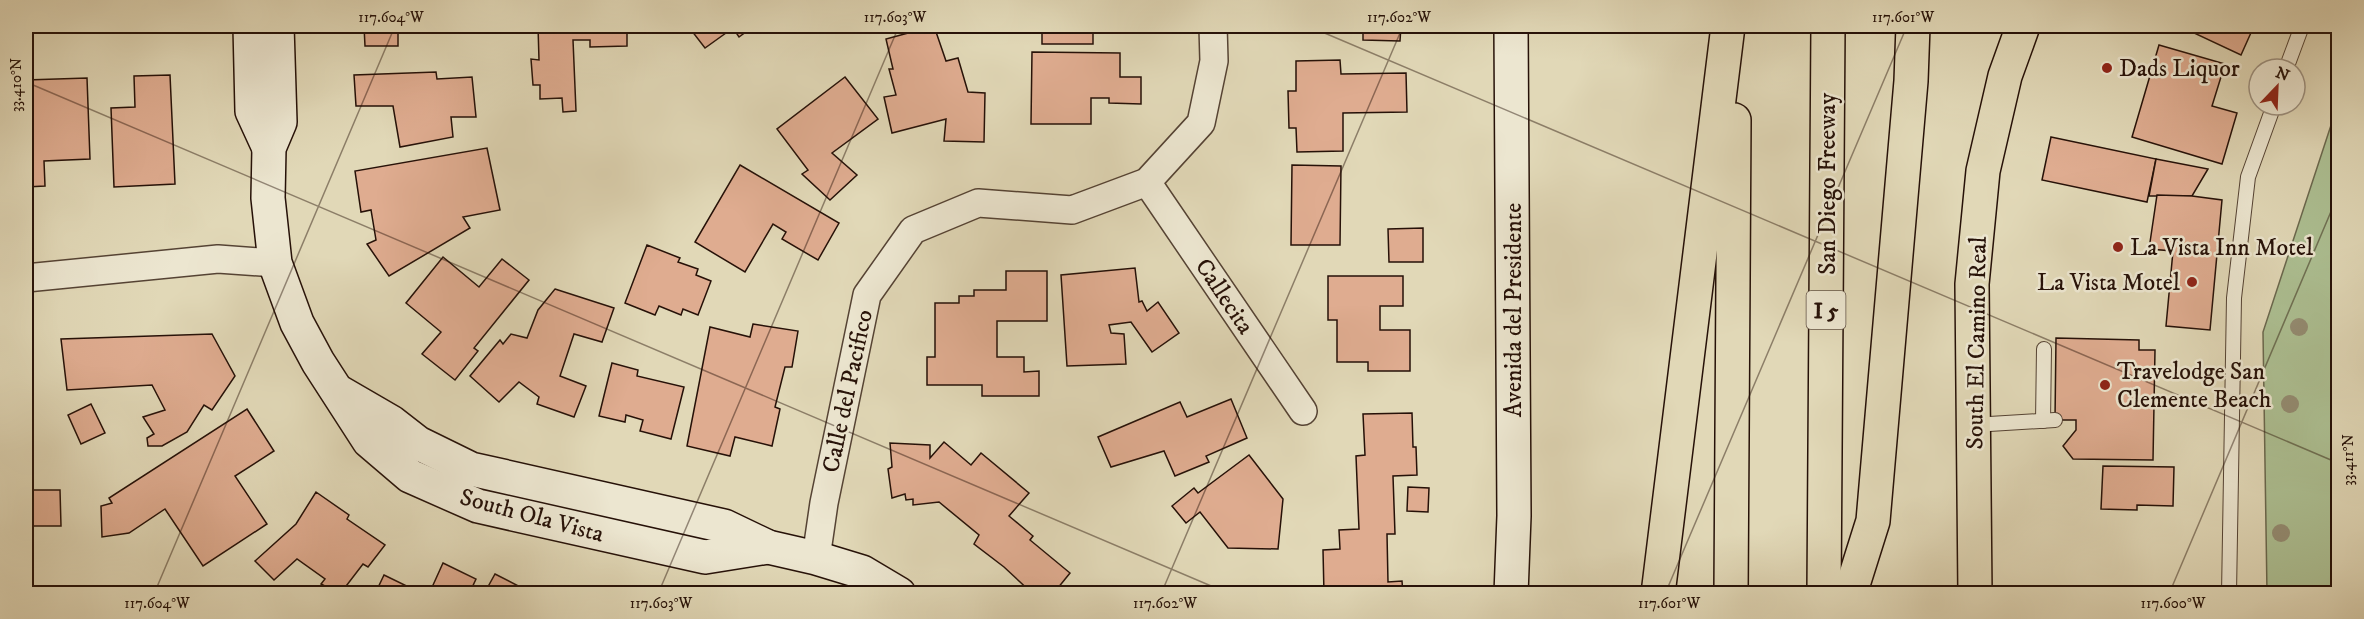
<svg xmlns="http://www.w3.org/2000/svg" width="2364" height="619" viewBox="0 0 2364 619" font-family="'IM FELL DW Pica',serif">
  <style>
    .green { fill: #adc093; stroke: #6a684e; stroke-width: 1.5 }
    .building { fill: #dfac90; stroke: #261108; stroke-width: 1.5 }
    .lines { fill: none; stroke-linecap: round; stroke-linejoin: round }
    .lane-casing { stroke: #554334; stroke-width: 16 }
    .street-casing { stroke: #554334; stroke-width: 30 }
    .secondary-casing { stroke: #261108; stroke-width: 36 }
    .primary-casing { stroke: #261108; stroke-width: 36 }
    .highway-casing { stroke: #261108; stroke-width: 36 }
    .lane { stroke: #ece6d0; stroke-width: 14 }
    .street { stroke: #ece6d0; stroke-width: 27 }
    .secondary { stroke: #ece6d0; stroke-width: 33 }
    .primary { stroke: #e1d8b7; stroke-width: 33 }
    .highway { stroke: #e1d8b7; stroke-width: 33 }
    .tree { fill: #948c72 }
    .ticks { fill: none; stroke: #261108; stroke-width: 1.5; stroke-opacity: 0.45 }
    .poi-dot { fill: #8f2418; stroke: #ece6d0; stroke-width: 2 }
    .labels { text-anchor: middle; stroke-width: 5; stroke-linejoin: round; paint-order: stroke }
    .shield { fill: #ece6d0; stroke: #615144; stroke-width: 1.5 }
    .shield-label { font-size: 22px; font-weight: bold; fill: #261108 }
    .poi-label { font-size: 24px; fill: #261108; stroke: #ece6d0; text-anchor: start }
    .street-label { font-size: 24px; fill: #261108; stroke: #ece6d0 }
    .neatline { fill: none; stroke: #261108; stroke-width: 2 }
    .ticks-label { font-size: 15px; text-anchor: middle; fill: #261108 }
  </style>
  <rect width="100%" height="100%" fill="#e1d8b7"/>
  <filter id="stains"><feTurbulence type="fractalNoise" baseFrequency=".00333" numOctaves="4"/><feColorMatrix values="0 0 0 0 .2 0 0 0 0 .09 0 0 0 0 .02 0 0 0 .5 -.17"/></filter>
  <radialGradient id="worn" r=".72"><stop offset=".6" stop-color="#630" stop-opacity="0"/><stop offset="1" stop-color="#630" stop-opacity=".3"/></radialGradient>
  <!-- green -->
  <polygon class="green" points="2338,104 2338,593 2267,593 2263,332"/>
  <!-- building -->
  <g class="building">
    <polygon points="364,26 398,26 398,46 365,46"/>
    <polygon points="538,26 627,26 627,46 590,47 590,40 573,40 576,111 563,112 562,98 540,99 540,85 533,85 531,59 539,60"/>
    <polygon points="688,26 754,26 739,37 733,28 705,48"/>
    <polygon points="934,26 946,61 958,58 968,92 985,93 984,142 944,141 946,119 892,133 884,97 896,95 889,69 893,69 886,39"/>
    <rect x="1042" y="26" width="51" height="18"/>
    <polygon points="1363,26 1401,26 1400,41 1363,40"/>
    <polygon points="2198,26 2254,26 2241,55 2194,33"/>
    <polygon points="2159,45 2225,64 2212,106 2237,113 2222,164 2132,137"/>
    <polygon points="1032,52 1120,53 1120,77 1141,77 1141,104 1109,103 1109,98 1091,98 1091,124 1031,124"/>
    <polygon points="1340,60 1341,74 1406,73 1407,112 1343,113 1343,151 1297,152 1296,128 1289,128 1288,91 1296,91 1296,61"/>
    <polygon points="436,72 437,79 472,77 476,117 451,117 453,137 400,147 393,106 356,106 354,75"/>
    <polygon points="170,75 175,184 114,187 111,108 135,107 134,76"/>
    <polygon points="845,77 878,119 832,153 857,175 830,200 802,174 808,170 777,129"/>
    <polygon points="87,78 90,159 44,161 45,186 26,187 26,80"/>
    <polygon points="2051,137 2156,159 2147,202 2042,180"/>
    <polygon points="487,148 500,210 463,217 470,228 389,276 367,244 376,240 371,210 361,212 355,171"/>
    <polygon points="2156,159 2208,169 2192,196 2149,196"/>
    <polygon points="740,165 839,223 818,260 782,239 786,232 773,224 745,272 695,242"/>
    <polygon points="1292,165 1341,166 1340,245 1291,245"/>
    <polygon points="2157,195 2192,196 2222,200 2210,330 2166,326 2173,251 2149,249"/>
    <polygon points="1423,228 1423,262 1389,262 1388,229"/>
    <polygon points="647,245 680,258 678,262 698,269 696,275 711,281 698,315 683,309 681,315 659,306 655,315 625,303"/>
    <polygon points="443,257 479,287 502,259 529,280 474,348 478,351 455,380 422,354 441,332 406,303"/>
    <polygon points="1135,268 1139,302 1142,301 1147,311 1158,302 1179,333 1152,352 1131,322 1109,325 1111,333 1124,334 1126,364 1067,366 1061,275"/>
    <polygon points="1006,271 1047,271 1047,321 997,321 997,357 1024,357 1024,372 1039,371 1039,396 982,396 982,385 927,385 927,357 935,357 935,303 959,303 959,296 974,296 974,290 1006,290"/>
    <polygon points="1328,276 1403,276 1403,306 1380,306 1380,330 1410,330 1410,371 1368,371 1368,362 1337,362 1337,320 1328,320"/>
    <polygon points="555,289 614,308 602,342 574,334 560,376 586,386 574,417 537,404 539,397 519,382 499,402 470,376 500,340 503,344 511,334 527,338 538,310"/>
    <polygon points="753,324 798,331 792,367 785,367 775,407 780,409 772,446 735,437 730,456 687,446 710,327 750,337"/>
    <polygon points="212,334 235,376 212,410 204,405 187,432 162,446 148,446 147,438 154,434 143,417 165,410 152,385 67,390 61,339"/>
    <polygon points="2056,338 2139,340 2139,350 2155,350 2153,460 2073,459 2063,446 2076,430 2076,420 2055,420"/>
    <polygon points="612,363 638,370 637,376 684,387 671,439 640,431 643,420 626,415 625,422 599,416"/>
    <polygon points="1231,399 1247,438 1206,456 1209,462 1175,476 1164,451 1111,467 1098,437 1180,402 1187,417"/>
    <polygon points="91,404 105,433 81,444 68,415"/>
    <polygon points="247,409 274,451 235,476 267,524 203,566 165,509 129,533 102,537 101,506 112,503 109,498"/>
    <polygon points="1412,413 1413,447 1416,447 1417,475 1393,476 1395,534 1387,534 1388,582 1402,581 1403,594 1324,594 1323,550 1340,549 1339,530 1359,529 1356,456 1365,455 1363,414"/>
    <polygon points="944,442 971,465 981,453 1029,493 1009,516 1033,536 1030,540 1070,573 1053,594 1033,594 1004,567 974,544 979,535 939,502 913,505 913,499 906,500 905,494 892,498 888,469 892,467 890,443 930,445 930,458"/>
    <polygon points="1249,455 1283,499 1278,549 1228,548 1200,512 1186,523 1172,506 1194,488 1198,493"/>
    <polygon points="2103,466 2174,467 2173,506 2137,505 2137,510 2101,509"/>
    <polygon points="1408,487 1429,488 1428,512 1407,511"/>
    <polygon points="26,490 60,490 61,526 26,526"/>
    <polygon points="316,492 349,515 347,519 385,545 368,567 363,564 340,594 321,584 325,579 297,559 274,580 255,561 296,524"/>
    <polygon points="443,563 476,579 469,594 429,594"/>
    <polygon points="495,574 530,592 529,594 484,594"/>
    <polygon points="384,575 415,590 413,594 375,594"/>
    <polygon points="543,586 560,594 540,594"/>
  </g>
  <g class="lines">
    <!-- lane casing -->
    <g class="lane-casing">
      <g id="lane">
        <polyline points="2286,69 2302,26"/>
        <polyline points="2043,421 2044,349"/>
        <polyline points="1973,425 2055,420"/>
        <polyline points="2229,594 2234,298 2248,177 2274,105"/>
      </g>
    </g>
    <!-- street casing -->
    <g class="street-casing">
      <g id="street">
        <polyline points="1147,182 1303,411"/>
        <polyline points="26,278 218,259 275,263"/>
        <polyline points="816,558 824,503 867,295 913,230 978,203 1072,210 1147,182 1201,123 1214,61 1213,26"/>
      </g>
    </g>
    <!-- secondary casing -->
    <g class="secondary-casing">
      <g id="secondary">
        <polyline points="250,26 252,111 269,148"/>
        <polyline points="277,26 280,122 269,148 268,198 275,263 297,323 318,362 369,441 410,476 478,506 705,557 768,547"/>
        <polyline points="1511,26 1514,516 1511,594"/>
        <polyline points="341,393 391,422 418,443 471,469 724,526 768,547 816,558 862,572 899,594"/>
      </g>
    </g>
    <!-- primary casing -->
    <g class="primary-casing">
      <polyline id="primary" points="1975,594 1972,284 1983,171 2005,76 2023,26"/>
    </g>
    <!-- highway casing -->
    <g class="highway-casing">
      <g id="highway">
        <polyline points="1658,594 1728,26"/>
        <polyline points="1731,594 1734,120"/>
        <polyline points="1824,594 1828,26"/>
        <polyline points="1850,594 1873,521 1911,81 1913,26"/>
      </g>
    </g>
    <!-- lane -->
    <use href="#lane" class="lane"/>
    <!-- street -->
    <use href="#street" class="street"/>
    <!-- secondary -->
    <use href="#secondary" class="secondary"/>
    <!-- primary -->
    <use href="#primary" class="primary"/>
    <!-- highway -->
    <use href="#highway" class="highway"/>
  </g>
  <!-- trees -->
  <g class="tree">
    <circle cx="2299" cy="327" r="9"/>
    <circle cx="2290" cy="404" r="9"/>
    <circle cx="2281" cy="533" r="9"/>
  </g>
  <!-- ticks -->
  <path class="ticks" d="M1308 26 2338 463M26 82 1230 594M154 594 395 26M658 594 899 26M1161 594 1403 26M1665 594 1907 26M2169 594 2338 195"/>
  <!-- markers -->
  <g class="poi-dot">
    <circle cx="2107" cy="68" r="6"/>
    <circle cx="2118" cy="247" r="6"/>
    <circle cx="2192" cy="282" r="6"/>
    <circle cx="2105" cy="385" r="6"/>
  </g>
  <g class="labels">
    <!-- shield labels -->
    <rect class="shield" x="1806.5" y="291" width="39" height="38" rx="4.5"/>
    <g class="shield-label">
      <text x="1826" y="318">I 5</text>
    </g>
    <!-- poi labels -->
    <g class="poi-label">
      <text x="2119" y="76">Dads Liquor</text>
      <text x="2130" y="255">La Vista Inn Motel</text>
      <text x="2180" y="290" text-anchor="end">La Vista Motel</text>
      <text x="2117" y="379">Travelodge San<tspan x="2117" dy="28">Clemente Beach</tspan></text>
    </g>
    <!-- street labels -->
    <g class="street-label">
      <text transform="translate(1827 184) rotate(-90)" y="8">San Diego Freeway</text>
      <text transform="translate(1225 296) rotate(56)" y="8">Callecita</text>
      <text transform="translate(1513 310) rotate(-90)" y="8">Avenida del Presidente</text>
      <text transform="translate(1976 343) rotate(-89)" y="8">South El Camino Real</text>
      <text transform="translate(847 391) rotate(-78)" y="8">Calle del Pacifico</text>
      <text transform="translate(532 515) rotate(15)" y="8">South Ola Vista</text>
    </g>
  </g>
  <!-- margin -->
  <rect width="2364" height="619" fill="none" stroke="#e1d8b7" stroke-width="66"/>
  <!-- north arrow -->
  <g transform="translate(2277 87) rotate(23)"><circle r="28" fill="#ece6d0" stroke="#9d9180" stroke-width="1.5"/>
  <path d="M0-4.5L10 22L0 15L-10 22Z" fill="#8f2418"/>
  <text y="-9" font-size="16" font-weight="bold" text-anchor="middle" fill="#261108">N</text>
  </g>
  <rect x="33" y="33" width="2298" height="553" class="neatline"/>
  <g class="ticks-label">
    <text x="391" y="22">117.604°W</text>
    <text x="895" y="22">117.603°W</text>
    <text x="1399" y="22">117.602°W</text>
    <text x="1903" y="22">117.601°W</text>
    <text transform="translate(16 85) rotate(-90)" y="5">33.410°N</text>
    <text transform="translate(2348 460) rotate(-90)" y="5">33.411°N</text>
    <text x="157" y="608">117.604°W</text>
    <text x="661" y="608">117.603°W</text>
    <text x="1165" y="608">117.602°W</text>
    <text x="1669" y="608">117.601°W</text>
    <text x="2173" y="608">117.600°W</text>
  </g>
  <rect width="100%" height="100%" filter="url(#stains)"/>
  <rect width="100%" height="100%" fill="url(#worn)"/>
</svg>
